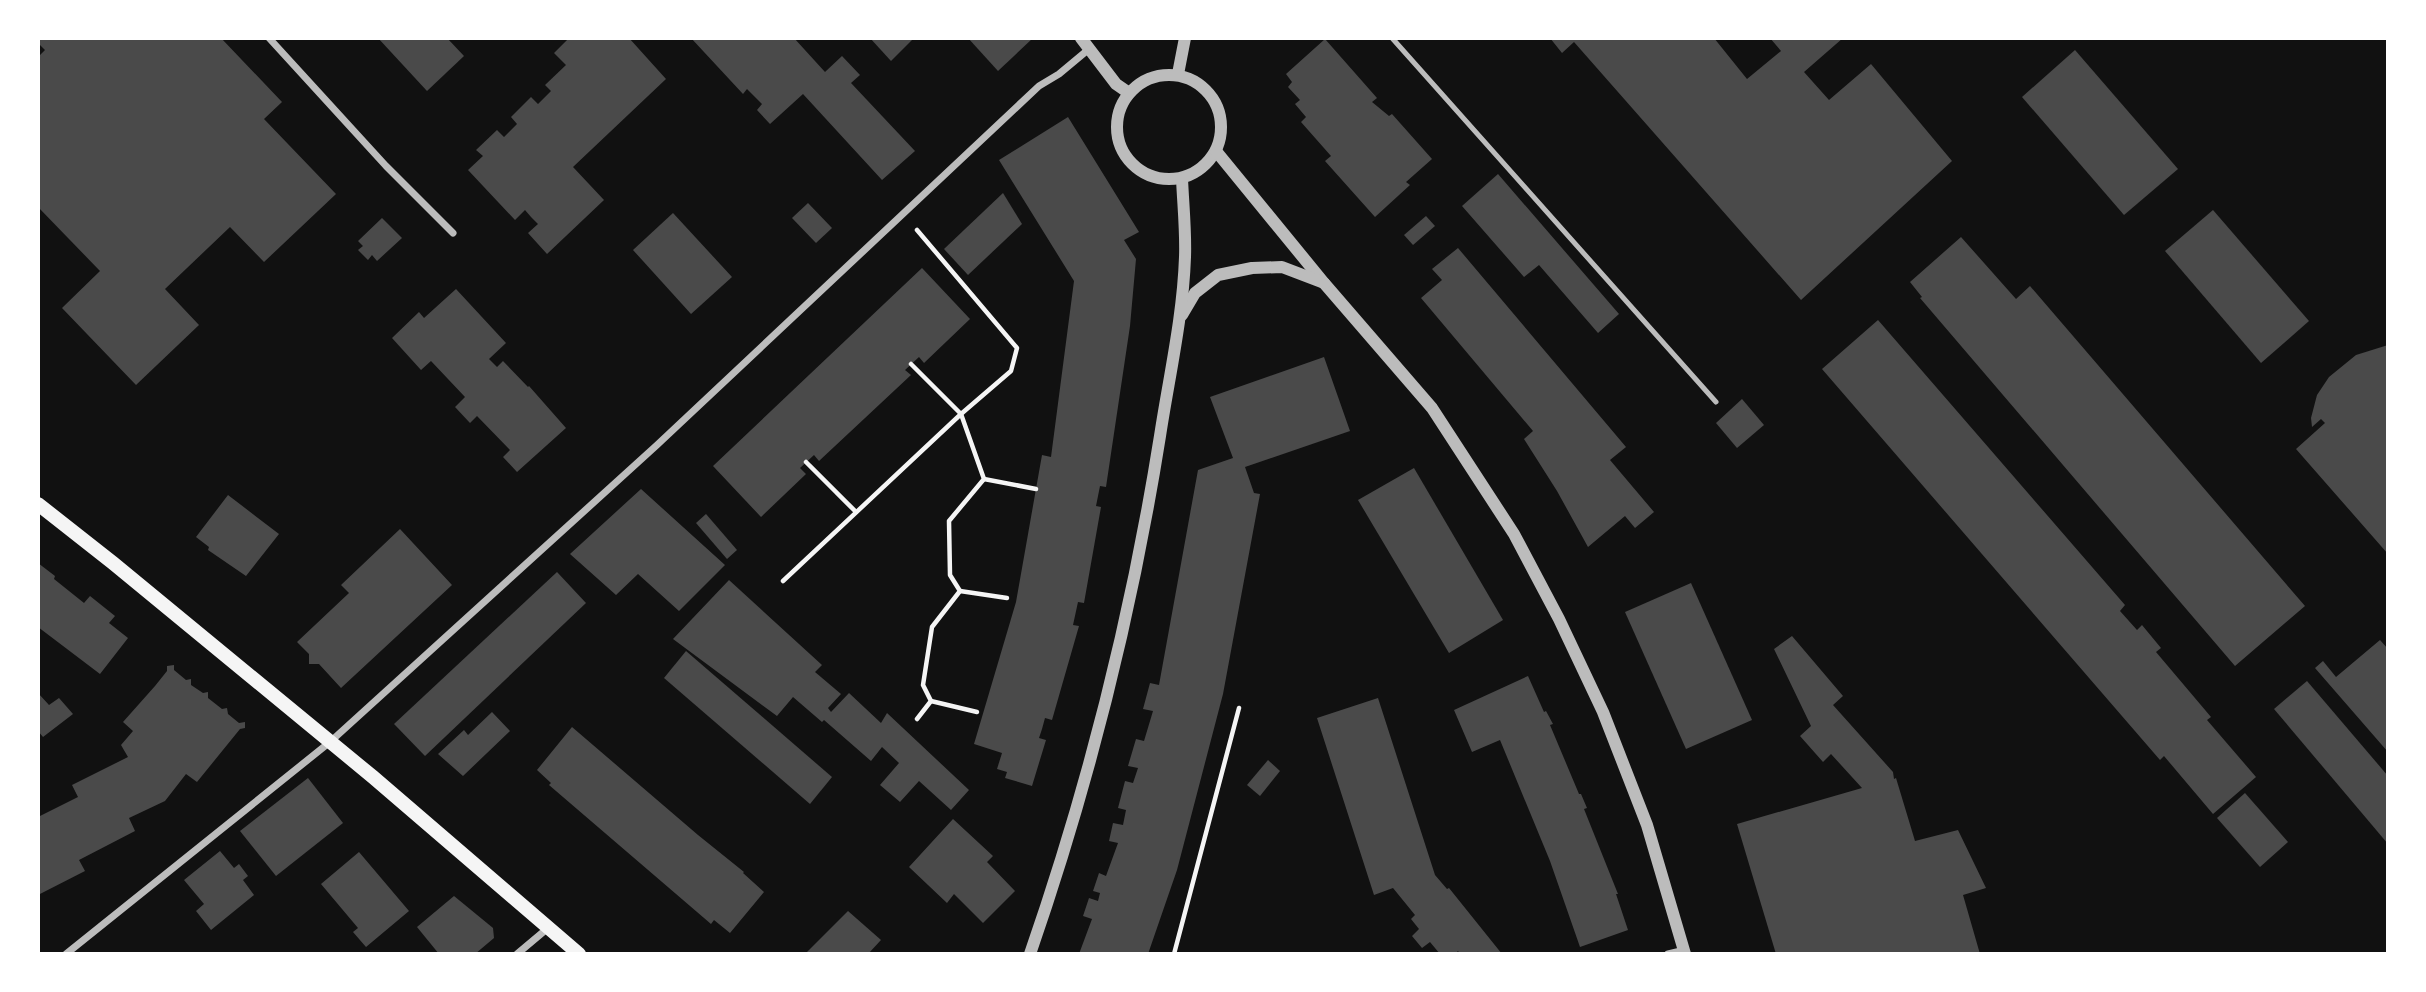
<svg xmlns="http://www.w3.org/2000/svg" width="2426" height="992" viewBox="0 0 2426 992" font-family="'Work Sans',sans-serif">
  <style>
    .building { fill: #4a4a4a }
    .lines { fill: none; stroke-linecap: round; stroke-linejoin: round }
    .path { stroke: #f5f5f5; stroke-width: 4.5 }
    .service { stroke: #bcbcbc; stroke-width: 5 }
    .minor { stroke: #bcbcbc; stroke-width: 7 }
    .tertiary { stroke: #bcbcbc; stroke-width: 12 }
    .secondary { stroke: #f5f5f5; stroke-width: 14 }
  </style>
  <rect width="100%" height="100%" fill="#111"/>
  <!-- building -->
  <g class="building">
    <polygon points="38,38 221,38 282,102 264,119 336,194 264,262 230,227 165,289 199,325 136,385 62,308 100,271 38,207 38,57 45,50 38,43"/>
    <polygon points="378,38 447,38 464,56 427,91"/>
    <polygon points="569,38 629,38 666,79 573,167 604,200 547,254 528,233 538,224 531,217 525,210 515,220 468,170 483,156 476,150 497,130 504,137 517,124 511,117 531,97 538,104 551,91 545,85 566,65 554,53"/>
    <polygon points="691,38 794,38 825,72 842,56 860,75 851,83 915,151 882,180 803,94 770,124 757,110 762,104 747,89 743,94"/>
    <polygon points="870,38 914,38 891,61"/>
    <polygon points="968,38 1033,38 998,71"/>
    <polygon points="1550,38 1714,38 1747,79 1781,51 1770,38 1843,38 1804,72 1829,100 1871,64 1952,161 1801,300 1574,42 1562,53"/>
    <polygon points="1325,39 1377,98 1372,102 1389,116 1392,114 1432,159 1406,182 1410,185 1375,217 1325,161 1331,156 1301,122 1306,117 1295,104 1300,100 1288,87 1292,82 1286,74"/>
    <polygon points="2075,50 2178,169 2124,215 2022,97"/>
    <polygon points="1068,117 1139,232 1124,240 1136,259 1130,326 1106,487 1100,486 1096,506 1101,507 1084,603 1078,602 1073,625 1079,626 1052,720 1045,718 1042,729 1039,738 1046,740 1032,786 1005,778 1007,772 997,769 1002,753 974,744 1016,602 1042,455 1051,457 1074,281 999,160"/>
    <polygon points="1498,174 1619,314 1598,333 1539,265 1524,277 1462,206"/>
    <polygon points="1003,193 1022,224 968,275 944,249"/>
    <polygon points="808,203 832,228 816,243 792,218"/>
    <polygon points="2213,210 2309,321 2261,363 2165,251"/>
    <polygon points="673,213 732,277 691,314 633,250"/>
    <polygon points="1426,216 1435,226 1413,245 1404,235"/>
    <polygon points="382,218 402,238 377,261 372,255 368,260 358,250 363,246 358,241"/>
    <polygon points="1961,237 2016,299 2030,286 2305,606 2235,666 1920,298 1922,297 1910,282"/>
    <polygon points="1458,248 1626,447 1610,460 1654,512 1635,528 1625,516 1588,547 1557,491 1524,439 1533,431 1421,298 1442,280 1432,269"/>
    <polygon points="922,268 970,319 924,363 919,357 905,370 911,375 819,461 814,455 800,468 806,474 761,517 713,466"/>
    <polygon points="456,289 506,343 489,359 497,367 503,361 528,387 529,386 566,428 517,472 503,457 510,450 477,416 470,423 455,407 465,397 431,361 421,370 392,338 419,312 424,318"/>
    <polygon points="1878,320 2125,605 2120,611 2137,630 2142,625 2161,648 2156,652 2211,717 2207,720 2256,777 2213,814 2164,756 2160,760 1822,369"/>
    <polygon points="2388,345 2388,554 2296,449 2325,423 2321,419 2312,427 2311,418 2317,395 2329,377 2356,355"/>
    <polygon points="1324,357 1350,431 1245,467 1254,493 1260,494 1223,694 1177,870 1148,954 1079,954 1092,919 1083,916 1089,898 1098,901 1100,893 1093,891 1099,873 1106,876 1118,843 1109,841 1113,823 1123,825 1126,810 1118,808 1125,781 1133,783 1138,768 1128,766 1136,739 1144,741 1153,711 1143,709 1150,683 1159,685 1198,470 1233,458 1210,397"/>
    <polygon points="1742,399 1764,425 1737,448 1716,423"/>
    <polygon points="1414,468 1503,620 1449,653 1358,500"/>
    <polygon points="641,489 725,565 679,611 638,574 616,595 570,554"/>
    <polygon points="228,495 279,534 246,576 208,550 209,547 196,537"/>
    <polygon points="706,514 737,550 727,559 696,523"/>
    <polygon points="400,529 452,585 341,688 319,664 309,664 309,654 297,642 349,593 341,585"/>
    <polygon points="38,563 55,576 54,579 84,603 90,596 115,616 109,623 128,638 100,674 38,627"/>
    <polygon points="557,572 586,603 425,756 394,724"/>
    <polygon points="729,580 822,665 815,672 841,694 828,708 831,712 849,693 881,723 887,713 969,790 951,810 919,781 900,802 880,785 899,763 882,747 871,761 824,720 822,722 793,697 777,716 673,639"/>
    <polygon points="1691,583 1752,720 1686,749 1625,612"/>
    <polygon points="1792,636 1843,696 1833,705 1893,772 1894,779 1896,778 1915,841 1958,830 1986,888 1963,895 1980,954 1776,954 1737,824 1862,788 1831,754 1823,762 1800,736 1811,726 1774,649"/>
    <polygon points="2380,640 2388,649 2388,752 2315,668 2323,661 2336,677"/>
    <polygon points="686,651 832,777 810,804 664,678"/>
    <polygon points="174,665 174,670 186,680 191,679 191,685 203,693 208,692 208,698 222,709 227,708 228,714 239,723 245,722 245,728 240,729 197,782 186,774 165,801 129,818 135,831 79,860 85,871 38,895 38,817 78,797 72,785 128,757 121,745 133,731 123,722 155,686 167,671 167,666"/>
    <polygon points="1528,676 1544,712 1546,711 1553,724 1550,725 1579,794 1581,794 1587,808 1584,809 1618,894 1616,894 1628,930 1580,947 1550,861 1500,740 1472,752 1454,710"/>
    <polygon points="2307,681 2388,776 2388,844 2274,709"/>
    <polygon points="38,693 49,705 59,698 73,714 43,737 38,731"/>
    <polygon points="1378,698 1435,875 1447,889 1449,888 1502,954 1460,954 1458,951 1455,954 1440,954 1430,942 1422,948 1412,936 1419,929 1411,919 1415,915 1393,888 1374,895 1317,718"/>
    <polygon points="492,712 510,731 463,776 438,754 464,730 468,735"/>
    <polygon points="572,727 698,835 744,872 743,873 764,892 730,933 714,920 711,924 549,785 551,783 537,770"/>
    <polygon points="1268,760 1280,771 1260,796 1247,785"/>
    <polygon points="308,778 343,823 276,876 240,831"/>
    <polygon points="2245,793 2288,842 2260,867 2217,818"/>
    <polygon points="953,819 993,856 987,862 1015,891 983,923 954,894 947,903 909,867"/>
    <polygon points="220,851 234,868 239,864 248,876 243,880 254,895 211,930 196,911 204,904 184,880"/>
    <polygon points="359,852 409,911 366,947 353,932 358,928 321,884"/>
    <polygon points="454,896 493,928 494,938 475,954 439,954 417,927"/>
    <polygon points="848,911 881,940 868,954 805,954"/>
  </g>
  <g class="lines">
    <!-- path -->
    <g class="path">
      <polyline points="911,364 961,414 984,479 949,521 950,575 960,591 932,627 923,685 931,701 917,719"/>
      <polyline points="806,462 856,512"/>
      <polyline points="984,479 1036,489"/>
      <polyline points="783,581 961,414 1011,371 1017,348 917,230"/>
      <polyline points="960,591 1007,598"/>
      <polyline points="931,701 977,712"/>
      <polyline points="1174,954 1239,708"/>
    </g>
    <!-- service -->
    <polyline class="service" points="1392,38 1716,402"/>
    <!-- minor -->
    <g class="minor">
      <polyline points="269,38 386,166 453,233"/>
      <polyline points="66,954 330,742 657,445 1039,86 1059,74 1089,49"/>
      <polyline points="517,954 548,928"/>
      <polyline points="1668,954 1685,950"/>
    </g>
    <!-- tertiary -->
    <g class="tertiary">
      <polyline points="1081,38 1116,84 1129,93"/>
      <polyline points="1178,74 1185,38"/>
      <circle cx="1169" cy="127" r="52"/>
      <polyline points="1216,151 1324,283 1432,408 1514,534 1559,619 1603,712 1647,825 1685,954"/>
      <polyline points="1182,315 1195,293 1218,275 1252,268 1282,267 1324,283"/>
      <path d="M1030 954C1089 784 1132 612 1160 436 1169 377 1183 317 1185 257 1186 231 1183 204 1182 178"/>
    </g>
    <!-- secondary -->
    <polyline class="secondary" points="38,504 113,563 373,777 579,954"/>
  </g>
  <!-- border -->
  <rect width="2426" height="992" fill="none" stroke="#ffffff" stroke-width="80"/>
</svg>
